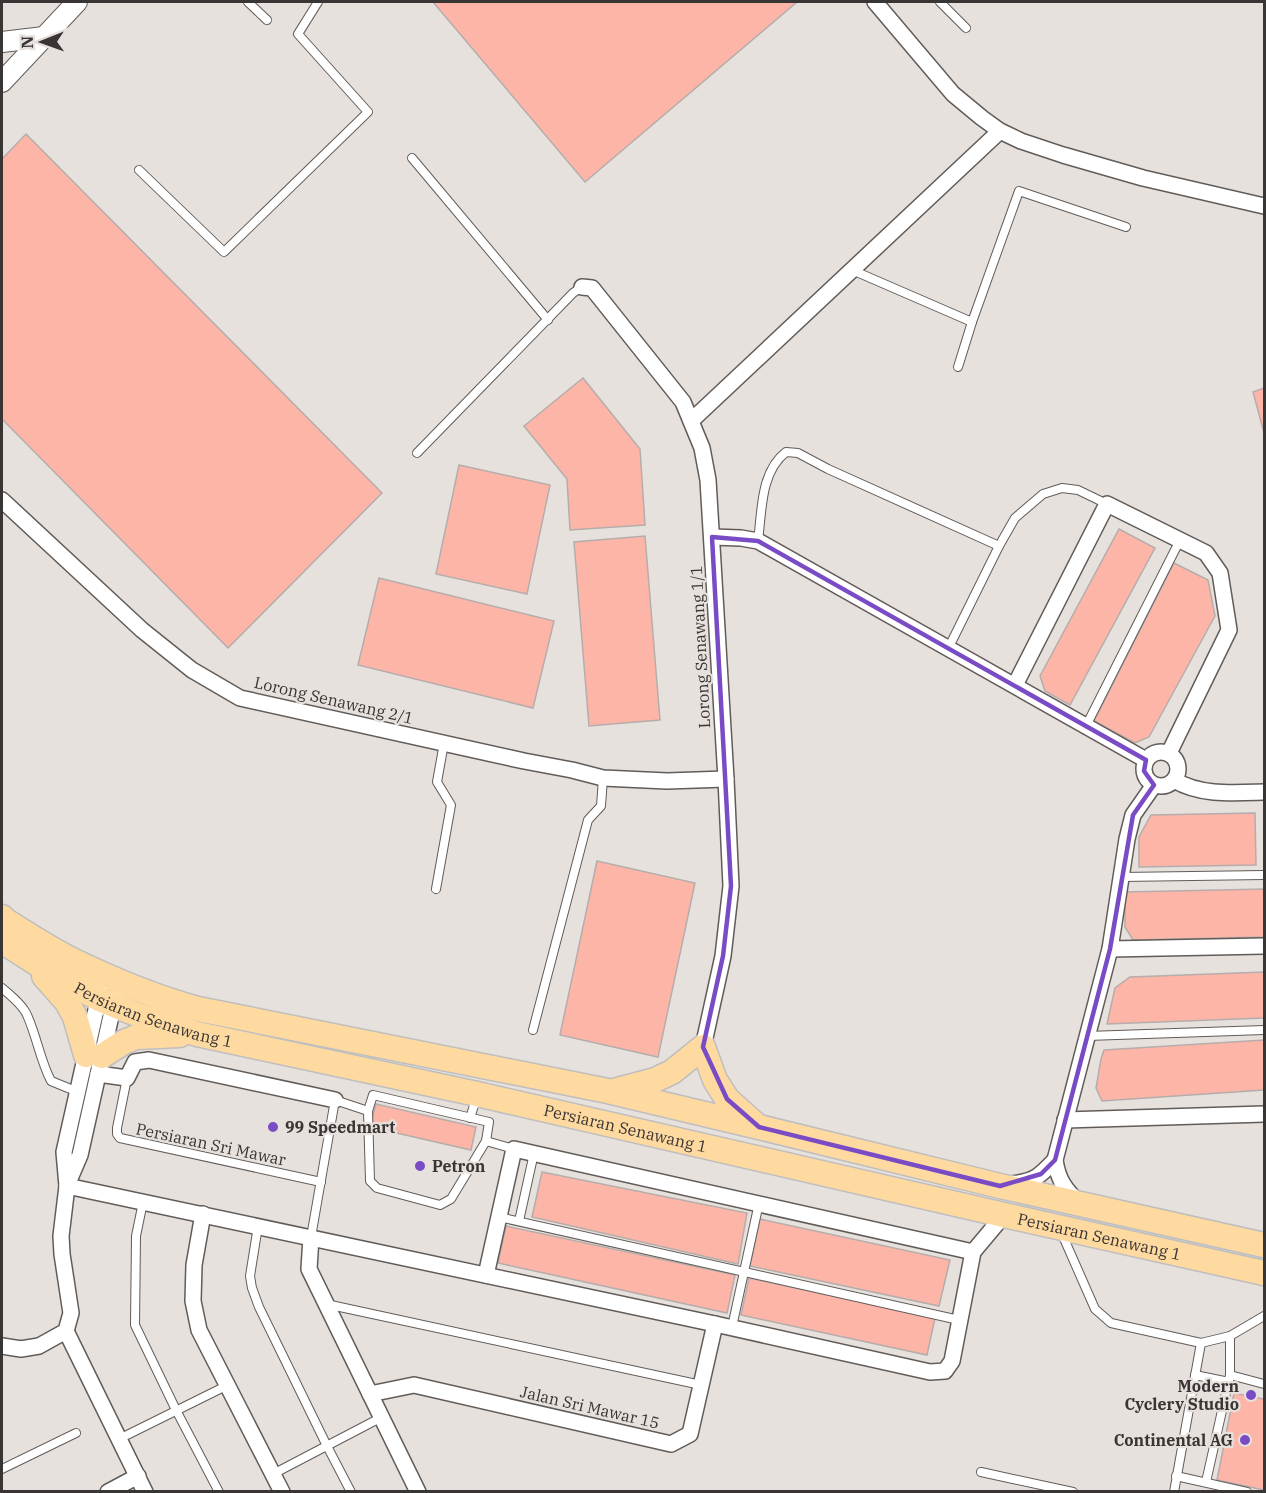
<svg xmlns="http://www.w3.org/2000/svg" width="1266" height="1493" viewBox="0 0 1266 1493" font-family="'IBM Plex Serif',serif">
  <style>
    .building { fill: #fdb5a8; stroke: #b5adab; stroke-width: 1.5 }
    .lines { fill: none; stroke-linecap: round; stroke-linejoin: round }
    .service-casing { stroke: #625c59; stroke-width: 10 }
    .minor-casing { stroke: #625c59; stroke-width: 18 }
    .tertiary-casing { stroke: #625c59; stroke-width: 22 }
    .primary-casing { stroke: #bfbebe; stroke-width: 27 }
    .service { stroke: #fff; stroke-width: 8 }
    .minor { stroke: #fff; stroke-width: 15 }
    .tertiary { stroke: #fff; stroke-width: 20 }
    .primary { stroke: #fedaa1; stroke-width: 24 }
    .marked { fill: none; stroke: #794cc5; stroke-width: 4.5; stroke-linejoin: round }
    .poi-dot { fill: #794cc5; stroke: #e7e1dd; stroke-width: 2 }
    .labels { text-anchor: middle; stroke-width: 4.5; stroke-linejoin: round; paint-order: stroke }
    .street-label { font-size: 16px; fill: #383534; stroke: #e7e1dd }
    .poi-label { font-size: 16px; font-weight: bold; fill: #383534; stroke: #e7e1dd; text-anchor: start }
  </style>
  <rect width="100%" height="100%" fill="#e7e1dd"/>
  <!-- building -->
  <g class="building">
    <polygon points="433,2 797,2 585,182"/>
    <polygon points="26,134 382,493 228,648 2,419 2,159"/>
    <polygon points="583,378 640,449 645,525 570,530 567,479 524,426"/>
    <polygon points="1264,388 1264,433 1253,392"/>
    <polygon points="459,465 550,485 527,594 436,574"/>
    <polygon points="1119,529 1155,548 1070,705 1045,691 1040,676"/>
    <polygon points="645,536 660,720 589,726 574,542"/>
    <polygon points="1174,563 1208,580 1215,616 1149,737 1135,743 1094,721"/>
    <polygon points="379,578 554,621 533,708 358,665"/>
    <polygon points="1255,813 1256,865 1139,867 1139,837 1151,815"/>
    <polygon points="597,861 695,883 658,1057 560,1035"/>
    <polygon points="1264,889 1264,937 1133,940 1125,927 1125,892"/>
    <polygon points="1264,972 1264,1018 1107,1024 1115,988 1130,977"/>
    <polygon points="1264,1040 1264,1090 1102,1101 1096,1088 1101,1059 1104,1050"/>
    <polygon points="376,1104 476,1127 471,1150 370,1127"/>
    <polygon points="542,1172 747,1213 738,1264 532,1217"/>
    <polygon points="760,1219 950,1260 939,1306 750,1266"/>
    <polygon points="506,1226 735,1275 727,1313 498,1263"/>
    <polygon points="749,1278 935,1318 927,1355 741,1315"/>
    <polygon points="1234,1393 1264,1399 1264,1490 1217,1480"/>
  </g>
  <g class="lines">
    <!-- service casing -->
    <g class="service-casing">
      <g id="service">
        <polyline points="248,2 267,20"/>
        <polyline points="940,2 966,28"/>
        <polyline points="412,158 548,320"/>
        <polyline points="139,170 224,252 368,112 298,34 318,2"/>
        <polyline points="852,270 972,322 1019,191 1126,227"/>
        <polyline points="958,367 972,322"/>
        <polyline points="417,453 573,293 582,287"/>
        <path d="M758 541C762 512 760 472 786 452L798 453 828 469 999 546"/>
        <polyline points="948,649 999,546 1015,518 1043,494 1062,488 1078,490 1107,504"/>
        <polyline points="1086,726 1180,540"/>
        <polyline points="1121,877 1264,875"/>
        <polyline points="436,889 451,805 437,782 444,743"/>
        <path d="M2 988C10 995 23 1005 27 1015 37 1037 40 1060 51 1081L78 1092"/>
        <polyline points="533,1030 588,820 601,806 603,778"/>
        <polyline points="1087,1036 1264,1030"/>
        <polyline points="127,1078 117,1128 117,1134 120,1138 321,1182"/>
        <polyline points="368,1111 370,1181 377,1188 440,1205 451,1199 486,1141"/>
        <polyline points="470,1118 477,1096"/>
        <polyline points="143,1202 136,1236 135,1325 176,1410 219,1492"/>
        <polyline points="499,1217 959,1320"/>
        <polyline points="519,1221 534,1153"/>
        <polyline points="258,1226 250,1276 252,1288 259,1307 327,1446 351,1492"/>
        <polyline points="1062,1234 1095,1309 1111,1323 1201,1343 1230,1336 1264,1316"/>
        <polyline points="311,1237 335,1100 368,1111 373,1095 489,1122 486,1141 514,1149"/>
        <polyline points="326,1304 701,1385"/>
        <polyline points="732,1327 759,1203"/>
        <polyline points="1230,1336 1230,1375 1264,1384"/>
        <polyline points="1195,1375 1229,1382"/>
        <polyline points="119,1439 228,1385"/>
        <polyline points="2,1469 76,1433"/>
        <polyline points="981,1472 1073,1492"/>
        <polyline points="273,1474 382,1417"/>
        <polyline points="1176,1476 1247,1492"/>
        <polyline points="1206,1482 1230,1375"/>
        <polyline points="1174,1492 1201,1343"/>
      </g>
    </g>
    <!-- minor casing -->
    <g class="minor-casing">
      <g id="minor">
        <polyline points="875,2 953,94 982,118 1000,131 1021,141 1063,155 1143,178 1264,206"/>
        <polyline points="582,287 592,288 683,402 702,448 708,480 726,779 731,886 723,956 703,1047"/>
        <polyline points="691,421 1000,131"/>
        <polyline points="2,500 142,630 192,670 240,698 524,761 572,770 603,778 667,781 726,779"/>
        <path d="M712 537 741 538 758 541C887 615 1017 686 1146 760"/>
        <polyline points="1015,685 1107,504 1206,553 1220,573 1229,630 1169,753"/>
        <circle cx="1161" cy="769" r="17"/>
        <path d="M1174 780C1201 796 1234 793 1264 792"/>
        <polyline points="1110,949 1264,946"/>
        <polyline points="98,1074 127,1078 135,1062 149,1060 335,1100"/>
        <polyline points="1065,1120 1264,1114"/>
        <polyline points="68,1183 80,1155 115,998"/>
        <path d="M1012 1184C1035 1181 1040 1176 1055 1160"/>
        <polyline points="67,1186 715,1324 930,1372 945,1371 952,1361 973,1252 1004,1215"/>
        <path d="M1079 1203C1065 1189 1058 1180 1055 1160L1110 949 1127 839 1133 815 1154 785"/>
        <polyline points="203,1214 194,1265 193,1301 199,1330 282,1492"/>
        <polyline points="311,1237 309,1269 418,1492"/>
        <polyline points="486,1275 514,1149 973,1252"/>
        <polyline points="66,1331 145,1492"/>
        <polyline points="2,1346 21,1349 39,1346 66,1331 71,1313 62,1254 61,1236 67,1186 64,1152 100,992"/>
        <polyline points="370,1394 414,1385 671,1444 690,1434 715,1324"/>
        <polyline points="108,1492 138,1476"/>
      </g>
    </g>
    <!-- tertiary casing -->
    <g class="tertiary-casing">
      <g id="tertiary">
        <polyline points="2,42 44,37"/>
        <polyline points="2,82 77,2"/>
      </g>
    </g>
    <!-- primary casing -->
    <g class="primary-casing">
      <g id="primary">
        <path d="M2 917 6 921C27 934 48 948 70 959 111 979 154 997 198 1009L608 1091 759 1127 1000 1186 1264 1245"/>
        <path id="s1" d="M2 941 53 974 99 999 141 1016 197 1034 477 1094 1004 1215 1264 1273"/>
        <polyline points="44,976 67,1002 75,1017 86,1055"/>
        <polyline points="102,1056 124,1042 136,1037 180,1035"/>
        <polyline points="617,1090 655,1080 672,1072 703,1047 715,1080 727,1099 755,1124"/>
      </g>
    </g>
    <!-- service -->
    <use href="#service" class="service"/>
    <!-- minor -->
    <use href="#minor" class="minor"/>
    <!-- tertiary -->
    <use href="#tertiary" class="tertiary"/>
    <!-- primary -->
    <use href="#primary" class="primary"/>
  </g>
  <!-- marked area -->
  <path class="marked" d="M712 537 758 541 1146 760 1144 771 1154 785 1133 815 1110 949 1055 1160 1041 1174 1000 1186 759 1127 727 1099 703 1047 723 956 731 886Z"/>
  <!-- markers -->
  <g class="poi-dot">
    <circle cx="273" cy="1127" r="6"/>
    <circle cx="420" cy="1166" r="6"/>
    <circle cx="1251" cy="1395" r="6"/>
    <circle cx="1245" cy="1440" r="6"/>
  </g>
  <g class="labels">
    <!-- street labels -->
    <g class="street-label">
      <text transform="translate(700 647) rotate(-93)" y="6">Lorong Senawang 1/1</text>
      <text transform="translate(334 700) rotate(13)" y="6">Lorong Senawang 2/1</text>
      <text dy="6" stroke="none"><textPath href="#s1" startOffset="170">Persiaran Senawang 1</textPath></text>
      <text dy="6" stroke="none"><textPath href="#s1" startOffset="656">Persiaran Senawang 1</textPath></text>
      <text transform="translate(211 1144) rotate(12)" y="6">Persiaran Sri Mawar</text>
      <text dy="6" stroke="none"><textPath href="#s1" startOffset="1142">Persiaran Senawang 1</textPath></text>
      <text transform="translate(590 1407) rotate(13)" y="6">Jalan Sri Mawar 15</text>
    </g>
    <!-- poi labels -->
    <g class="poi-label">
      <text x="285" y="1133">99 Speedmart</text>
      <text x="432" y="1172">Petron</text>
      <text x="1239" y="1392" text-anchor="end">Modern<tspan x="1239" dy="18">Cyclery Studio</tspan></text>
      <text x="1233" y="1446" text-anchor="end">Continental AG</text>
    </g>
  </g>
  <!-- border -->
  <rect width="1266" height="1493" fill="none" stroke="#383534" stroke-width="6"/>
  <!-- north arrow -->
  <g transform="translate(42 42) rotate(269)" stroke="#e7e1dd" stroke-width="4.5" paint-order="stroke">
  <path d="M0-4.5L10 22L0 15L-10 22Z" fill="#383534"/>
  <text y="-9" font-size="16" font-weight="bold" text-anchor="middle" fill="#383534">N</text>
  </g>
</svg>
